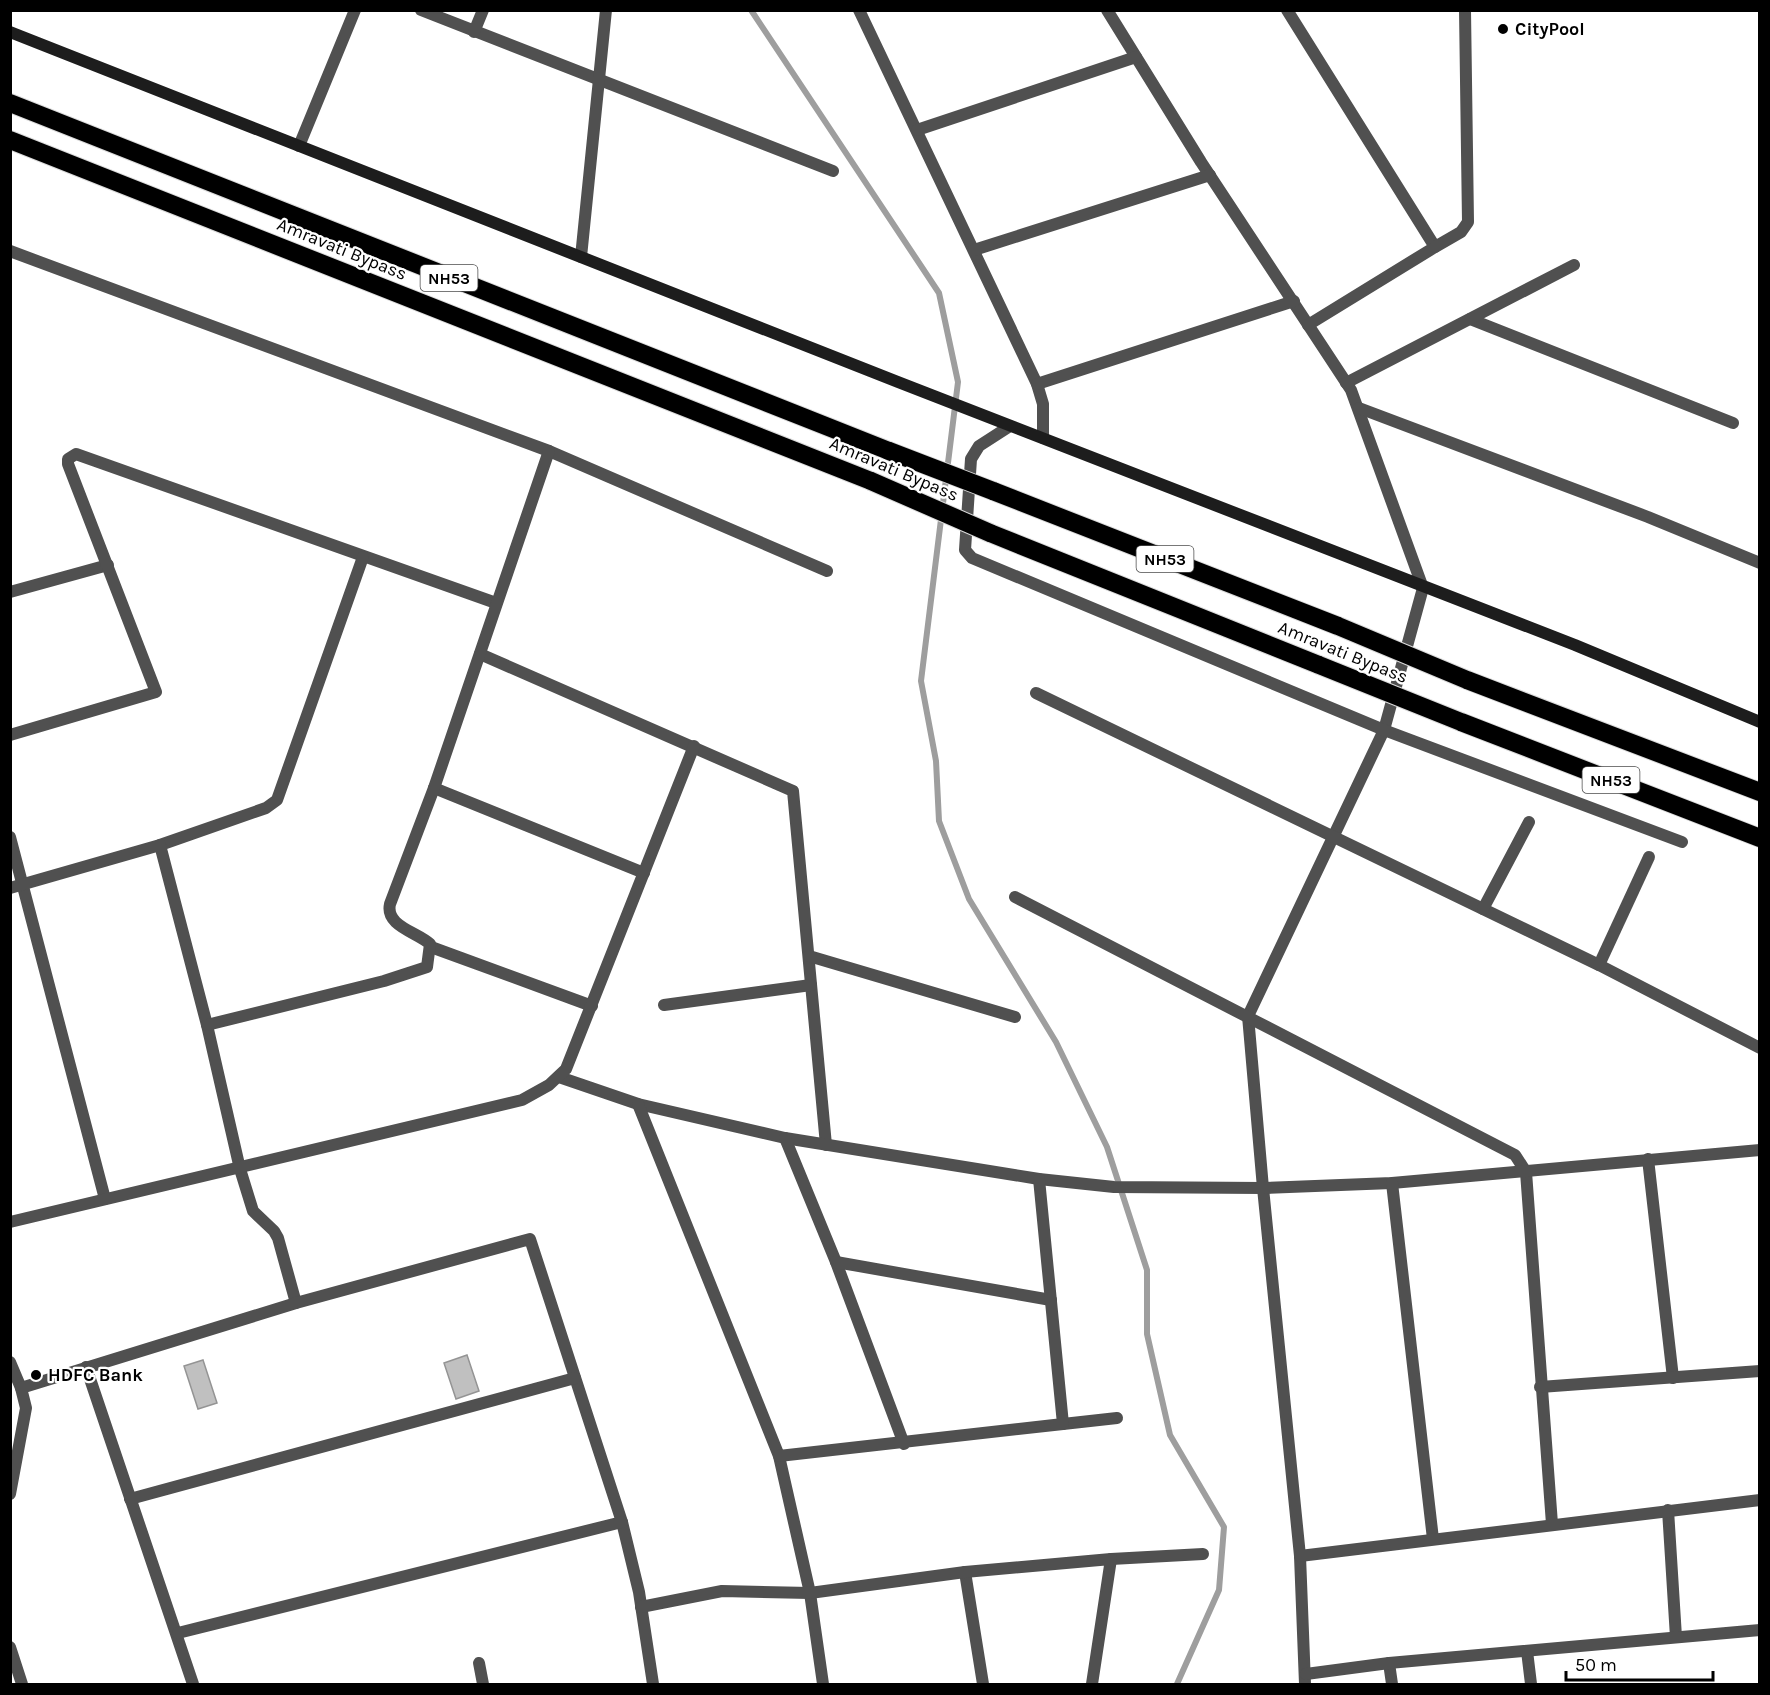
<svg xmlns="http://www.w3.org/2000/svg" width="1770" height="1695" viewBox="0 0 1770 1695" font-family="Karla,sans-serif">
  <style>
    .lines { fill: none; stroke-linecap: round; stroke-linejoin: round }
    .stream { stroke: #9e9e9e; stroke-width: 6 }
    .building { fill: #c0c0c0; stroke: #949494; stroke-width: 1.5 }
    .highway-casing { stroke: #dbdbdb; stroke-width: 20 }
    .street { stroke: #505050; stroke-width: 12 }
    .secondary { stroke: #1d1d1d; stroke-width: 12 }
    .highway { stroke: #000; stroke-width: 18 }
    .highway-bridge-casing { stroke: #dbdbdb; stroke-width: 20; stroke-linecap: butt }
    .highway-bridge { stroke: #000; stroke-width: 18 }
    .poi-dot { fill: #000; stroke: #fff; stroke-width: 2 }
    .labels { text-anchor: middle; stroke-width: 4.5; stroke-linejoin: round; paint-order: stroke }
    .shield { fill: #fff; stroke: #4c4c4c; stroke-width: 1.5 }
    .shield-label { font-size: 16px; font-weight: bold; fill: #000 }
    .poi-label { font-size: 18px; font-weight: bold; fill: #000; stroke: #fff; text-anchor: start }
    .street-label { font-size: 18px; fill: #000; stroke: #fff }
  </style>
  <rect width="100%" height="100%" fill="#fff"/>
  <g class="lines">
    <!-- stream -->
    <polyline class="stream" points="751,10 939,293 958,382 921,681 936,761 939,821 969,899 1056,1042 1107,1147 1147,1270 1147,1334 1170,1435 1224,1527 1219,1590 1177,1684"/>
  </g>
  <!-- building -->
  <g class="building">
    <polygon points="467,1355 479,1391 456,1399 444,1363"/>
    <polygon points="203,1360 217,1403 198,1409 184,1366"/>
  </g>
  <g class="lines">
    <!-- highway casing -->
    <g class="highway-casing">
      <g id="highway">
        <polyline points="10,103 889,451"/>
        <polyline points="10,140 871,481"/>
        <polyline points="993,491 1338,626"/>
        <polyline points="990,533 1319,665"/>
        <polyline points="1467,680 1760,792"/>
        <polyline points="1461,722 1760,838"/>
      </g>
    </g>
    <!-- street -->
    <g class="street">
      <polyline points="421,10 833,171"/>
      <polyline points="859,10 1037,384 1043,404 1043,438"/>
      <polyline points="1107,10 1201,162 1351,390 1423,588 1384,730 1248,1016 1263,1188 1300,1556 1305,1684"/>
      <polyline points="1287,10 1435,247 1308,325"/>
      <polyline points="474,32 483,10"/>
      <polyline points="917,130 1136,57"/>
      <polyline points="299,146 355,10"/>
      <polyline points="1435,247 1461,232 1468,222 1465,10"/>
      <polyline points="974,250 1210,175"/>
      <polyline points="10,251 549,451 827,571"/>
      <polyline points="581,257 606,10"/>
      <polyline points="1470,319 1733,423"/>
      <polyline points="1346,383 1574,265"/>
      <polyline points="1037,384 1294,301"/>
      <polyline points="1359,408 1648,517 1760,563"/>
      <polyline points="1010,426 979,446 971,459 965,550 972,558 1384,730 1682,842"/>
      <polyline points="10,592 108,565"/>
      <polyline points="480,654 793,791 826,1145"/>
      <polyline points="1036,693 1599,965 1760,1048"/>
      <polyline points="10,735 156,692 68,464 68,459 76,454 496,603"/>
      <polyline points="434,788 644,873"/>
      <polyline points="10,837 105,1199"/>
      <polyline points="160,845 266,808 277,800 363,557"/>
      <polyline points="10,888 160,845 207,1025 240,1169 253,1211 274,1231 278,1238 296,1303"/>
      <polyline points="1015,897 1515,1155 1526,1172 1552,1524"/>
      <polyline points="1483,909 1529,822"/>
      <polyline points="431,947 592,1006"/>
      <polyline points="809,956 1015,1017"/>
      <polyline points="1599,965 1649,857"/>
      <polyline points="664,1005 811,985"/>
      <path d="M207 1025 384 981 427 967 430 944C417 932 385 926 390 904L434 788 549 451"/>
      <polyline points="559,1077 638,1104 785,1138 1039,1179 1114,1187 1263,1188 1392,1183 1760,1150"/>
      <polyline points="638,1104 779,1456 810,1593 823,1684"/>
      <polyline points="785,1138 836,1262 904,1444"/>
      <polyline points="1648,1159 1673,1378"/>
      <polyline points="1392,1183 1433,1539"/>
      <polyline points="10,1222 522,1100 549,1085 566,1069 694,746"/>
      <polyline points="836,1262 1051,1300"/>
      <polyline points="10,1362 21,1388"/>
      <polyline points="86,1367 193,1684"/>
      <polyline points="1540,1387 1760,1371"/>
      <polyline points="1063,1424 1117,1418"/>
      <polyline points="779,1456 1063,1424 1039,1179"/>
      <polyline points="10,1494 26,1408 21,1388 296,1303 530,1239 622,1522 639,1592 653,1684"/>
      <polyline points="130,1499 575,1378"/>
      <polyline points="1668,1510 1676,1637"/>
      <polyline points="1300,1556 1760,1500"/>
      <polyline points="1111,1559 1203,1554"/>
      <polyline points="965,1572 983,1684"/>
      <polyline points="641,1607 722,1591 810,1593 965,1572 1111,1559 1092,1684"/>
      <polyline points="178,1633 622,1522"/>
      <polyline points="10,1647 22,1684"/>
      <polyline points="1527,1651 1531,1684"/>
      <polyline points="479,1663 483,1684"/>
      <polyline points="1389,1663 1392,1684"/>
      <polyline points="1306,1674 1389,1663 1760,1630"/>
    </g>
    <!-- secondary -->
    <polyline class="secondary" points="10,32 898,382 1575,645 1760,722"/>
    <!-- highway -->
    <use href="#highway" class="highway"/>
    <!-- highway-bridge casing -->
    <g class="highway-bridge-casing">
      <g id="highway-bridge">
        <polyline points="889,451 993,491"/>
        <polyline points="871,481 990,533"/>
        <polyline points="1338,626 1467,680"/>
        <polyline points="1319,665 1461,722"/>
      </g>
    </g>
    <!-- highway-bridge -->
    <use href="#highway-bridge" class="highway-bridge"/>
  </g>
  <!-- markers -->
  <g class="poi-dot">
    <circle cx="1503" cy="29" r="6"/>
    <circle cx="36" cy="1375" r="6"/>
  </g>
  <g class="labels">
    <!-- shield labels -->
    <g class="shield">
      <rect x="420.5" y="265" width="57" height="26" rx="4.5"/>
      <rect x="1136.5" y="546" width="57" height="26" rx="4.5"/>
      <rect x="1582.5" y="767" width="57" height="26" rx="4.5"/>
    </g>
    <g class="shield-label">
      <text x="449" y="284">NH53</text>
      <text x="1165" y="565">NH53</text>
      <text x="1611" y="786">NH53</text>
    </g>
    <!-- poi labels -->
    <g class="poi-label">
      <text x="1515" y="35">CityPool</text>
      <text x="48" y="1381">HDFC Bank</text>
    </g>
    <!-- street labels -->
    <g class="street-label">
      <text transform="translate(342 249) rotate(22)" y="6">Amravati Bypass</text>
      <text transform="translate(894 469) rotate(23)" y="6">Amravati Bypass</text>
      <text transform="translate(1343 652) rotate(22)" y="6">Amravati Bypass</text>
    </g>
  </g>
  <!-- border -->
  <rect width="1770" height="1695" fill="none" stroke="#000000" stroke-width="24"/>
  <!-- scale -->
  <path d="M1566 1671v9h147v-9" fill="none" stroke="#000000" stroke-width="3"/>
  <text x="1575" y="1671" font-size="18" fill="#000000" stroke="#ffffff" stroke-width="4.5" paint-order="stroke">50 m</text>
</svg>
